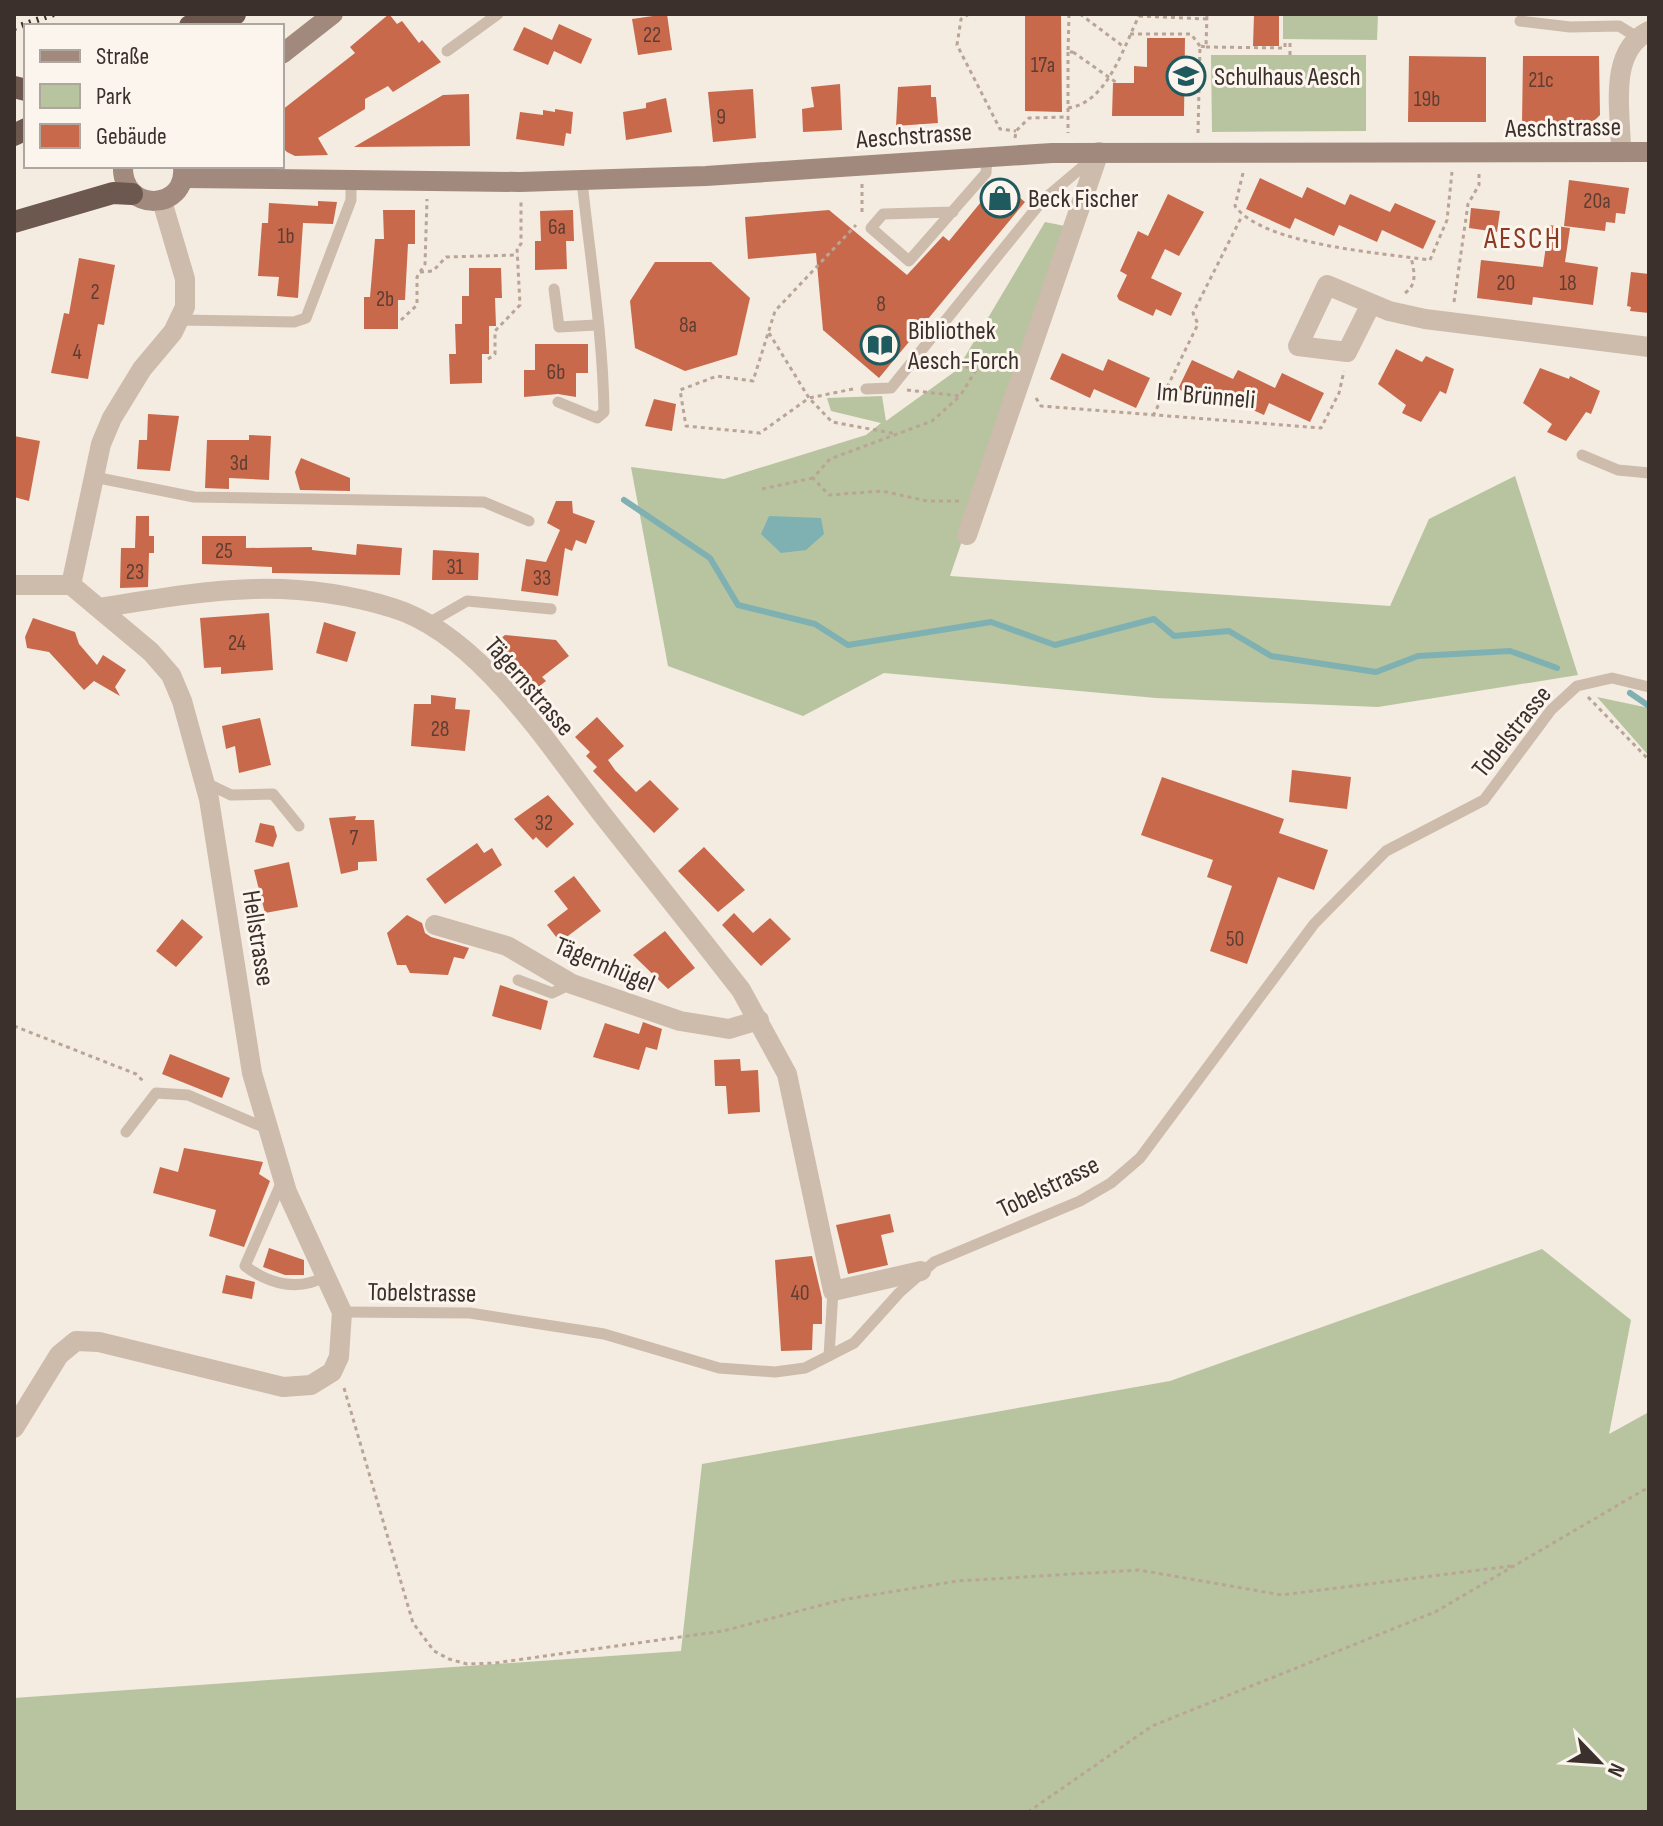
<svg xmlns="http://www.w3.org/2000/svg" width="1663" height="1826" viewBox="0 0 1663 1826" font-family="'Sofia Sans Condensed',sans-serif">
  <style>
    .green { fill: #b8c4a0 }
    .water { fill: #7fb0b2 }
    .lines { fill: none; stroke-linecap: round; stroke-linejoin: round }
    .stream { stroke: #7fb0b2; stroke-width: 6 }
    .building { fill: #c8694b }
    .path { stroke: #b9a596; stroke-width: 3; stroke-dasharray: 4 4; stroke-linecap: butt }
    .service { stroke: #cdbbac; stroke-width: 11 }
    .minor { stroke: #cdbbac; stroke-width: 20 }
    .secondary { stroke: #a18a7d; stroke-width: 20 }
    .trunk { stroke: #6c584f; stroke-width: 22 }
    .rail { stroke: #3b302b; stroke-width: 6; stroke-dasharray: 2 6; stroke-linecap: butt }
    .path-bridge { stroke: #b9a596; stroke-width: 3; stroke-dasharray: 4 4; stroke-linecap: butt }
    .labels { text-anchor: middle; stroke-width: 6; stroke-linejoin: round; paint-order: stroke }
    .number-label { font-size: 22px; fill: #5e3e33 }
    .poi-label { font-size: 26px; fill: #3b302b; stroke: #fbf5ee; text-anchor: start }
    .street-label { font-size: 26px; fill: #3b302b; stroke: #fbf5ee }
    .quarter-label { font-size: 30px; letter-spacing: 2px; fill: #8c3b22; stroke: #fbf5ee }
  </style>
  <rect width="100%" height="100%" fill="#f4ebe1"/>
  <!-- green -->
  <g class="green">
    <polygon points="1283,14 1378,14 1377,40 1283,39"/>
    <polygon points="1211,55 1366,55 1366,131 1212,132"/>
    <polygon points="1045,222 1070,227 950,576 1390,606 1429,519 1515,476 1578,675 1378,707 1156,698 884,673 803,716 668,666 631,467 724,479 866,435 881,423 831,411 827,398 882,396 886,421 957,370"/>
    <polygon points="1597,697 1649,708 1649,756"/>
    <polygon points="1542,1249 1631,1320 1609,1434 1649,1412 1649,1812 14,1812 14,1698 681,1651 702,1464 1170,1381"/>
  </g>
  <!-- water -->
  <polygon class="water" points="769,516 821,518 824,534 806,550 781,553 761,534"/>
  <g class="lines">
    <!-- stream -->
    <g class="stream">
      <polyline points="624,500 710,558 738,605 815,624 848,645 991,622 1055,645 1154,619 1174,636 1229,631 1271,656 1376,672 1418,656 1510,651 1557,668"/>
      <polyline points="1630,693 1649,706"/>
    </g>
  </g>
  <!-- building -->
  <g class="building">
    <polygon points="389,14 397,24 402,21 419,43 422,40 441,62 393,92 388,86 365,99 365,109 318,138 328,155 295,156 287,152 282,147 282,110 355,53 350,47"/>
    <polygon points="667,14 672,50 638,55 632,19"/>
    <polygon points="1254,14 1279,14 1279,46 1253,46"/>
    <polygon points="1025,16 1061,16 1062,112 1025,111"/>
    <polygon points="559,24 592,39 581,64 554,51 548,65 513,50 524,27 552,40"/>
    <polygon points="1147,38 1185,38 1184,116 1112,116 1113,83 1134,83 1134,66 1147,67"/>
    <polygon points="1409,56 1486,57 1486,122 1408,122"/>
    <polygon points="1523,56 1599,56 1600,115 1592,123 1522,123"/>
    <polygon points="840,84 842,130 803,132 802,109 814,107 811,87"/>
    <polygon points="931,85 931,97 936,97 938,123 896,126 898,87"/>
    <polygon points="753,89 756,138 713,142 708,92"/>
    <polygon points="469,94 470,146 354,147 443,95"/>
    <polygon points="666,98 672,132 626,140 623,112 646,108 646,103"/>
    <polygon points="555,109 573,112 571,134 566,133 564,146 516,139 520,112 543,115 543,110 555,112"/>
    <polygon points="1260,178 1302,198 1307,187 1345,205 1350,194 1390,212 1395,203 1436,221 1423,249 1382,230 1377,242 1339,225 1334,236 1295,218 1290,229 1246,209"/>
    <polygon points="999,180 1025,202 879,378 823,330 816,253 748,259 745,217 829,210 907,275 943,236 949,241"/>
    <polygon points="1569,180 1629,188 1625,214 1616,213 1615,223 1606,222 1605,231 1564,226"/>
    <polygon points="1168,194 1204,212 1179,256 1165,249 1151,278 1182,293 1171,316 1156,309 1153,316 1119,300 1117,296 1127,275 1120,271 1138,231 1148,236"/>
    <polygon points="318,201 337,202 333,224 303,223 298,298 277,296 279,277 258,276 262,223 268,223 269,203 318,206"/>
    <polygon points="1471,208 1500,211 1497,232 1469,228"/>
    <polygon points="383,210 415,210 415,244 408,244 405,300 398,300 398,329 364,329 364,297 370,297 375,239 384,239"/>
    <polygon points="573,210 574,241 566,241 567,269 535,270 535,241 541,241 540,211"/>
    <polygon points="1549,225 1570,228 1565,262 1598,267 1593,305 1533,297 1532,305 1477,298 1481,260 1543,267"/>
    <polygon points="79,258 115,265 104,325 98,324 88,379 51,373 64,313 69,314"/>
    <polygon points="655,262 711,262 750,298 737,355 685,371 635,348 630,301"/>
    <polygon points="469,268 501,268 502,298 495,298 496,326 489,326 489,354 482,354 482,383 450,384 449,354 456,354 455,324 462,324 462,296 469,296"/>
    <polygon points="1631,272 1649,274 1649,313 1630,311 1631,307 1627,306"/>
    <polygon points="535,344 588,344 588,373 576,373 576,397 558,394 524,397 524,370 535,370"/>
    <polygon points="1396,349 1422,362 1426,356 1454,369 1446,394 1440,391 1421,422 1402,413 1406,405 1378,384"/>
    <polygon points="1062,353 1103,371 1108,359 1150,378 1136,408 1094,389 1090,398 1050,379"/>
    <polygon points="1192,360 1233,379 1238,370 1275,388 1282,373 1324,393 1310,422 1269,403 1264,415 1224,397 1219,408 1178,389"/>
    <polygon points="1540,368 1569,379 1570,376 1600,391 1591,414 1586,412 1566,441 1547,432 1552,424 1523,403"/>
    <polygon points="654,399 676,404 672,431 645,426"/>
    <polygon points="148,414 179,416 170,471 137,469 139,440 147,440"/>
    <polygon points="249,435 271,436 269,480 229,478 229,489 205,488 207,440 249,440"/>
    <polygon points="14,436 40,441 29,501 14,497"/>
    <polygon points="301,458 350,478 350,491 300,490 295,472"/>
    <polygon points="556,501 572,501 573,513 595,521 586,544 576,540 572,551 565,548 558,596 521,591 526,559 546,562 560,530 547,523"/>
    <polygon points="136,516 149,516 149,536 154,536 154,553 149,553 148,587 120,588 121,548 135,548"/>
    <polygon points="202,536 246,536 246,548 312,547 312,550 356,555 357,544 402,548 400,575 272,573 272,567 202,564"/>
    <polygon points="433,550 479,553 478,580 432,580"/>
    <polygon points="269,613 273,670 221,674 221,667 204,668 200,618"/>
    <polygon points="33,618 75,632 79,644 97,665 103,655 126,670 115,687 120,696 94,681 84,690 49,652 27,648 25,637"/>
    <polygon points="324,622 356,632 347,662 316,653"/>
    <polygon points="505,635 556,640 569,656 542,677 546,681 531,693 494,644"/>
    <polygon points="431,695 456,698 455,709 470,710 465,751 411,746 414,704 431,704"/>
    <polygon points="597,717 624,746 608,760 615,770 636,792 650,780 679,809 654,833 593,771 597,767 586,756 590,752 575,737"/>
    <polygon points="260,718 271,765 239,773 235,746 226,749 222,726"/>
    <polygon points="1292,770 1351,777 1347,809 1289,802"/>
    <polygon points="1162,777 1284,819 1279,833 1328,850 1314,890 1278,877 1247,964 1210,951 1232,886 1207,877 1213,860 1141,835"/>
    <polygon points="548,795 574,824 547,848 536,837 533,840 514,819"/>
    <polygon points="356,816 355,820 374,820 377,861 358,862 358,870 341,874 329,818"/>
    <polygon points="260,823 274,826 277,836 273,847 255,842"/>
    <polygon points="477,843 484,853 492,848 502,865 445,904 426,879"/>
    <polygon points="704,847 745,890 718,912 678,871"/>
    <polygon points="289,862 298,907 265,913 254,870"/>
    <polygon points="574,876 601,911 560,942 547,925 568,909 554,891"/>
    <polygon points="734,913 753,933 770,918 791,939 761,966 722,925"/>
    <polygon points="407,915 422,923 425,933 431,937 469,948 464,959 454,957 448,975 410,973 406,965 397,965 387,933"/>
    <polygon points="182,919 203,937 176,967 156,951"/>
    <polygon points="665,931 695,968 668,989 633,955"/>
    <polygon points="500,985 548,1001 541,1030 492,1016"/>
    <polygon points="643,1022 662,1029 657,1050 646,1047 639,1070 593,1057 605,1023 639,1034"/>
    <polygon points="170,1054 230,1078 222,1098 162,1074"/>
    <polygon points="740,1059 741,1071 758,1070 760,1112 728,1114 726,1086 715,1086 714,1060"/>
    <polygon points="184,1148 263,1162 259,1174 270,1181 244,1247 209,1236 216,1210 153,1193 160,1167 178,1172"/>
    <polygon points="890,1214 894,1232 881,1235 888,1265 848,1274 836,1225"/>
    <polygon points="269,1248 304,1260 304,1275 285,1275 263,1267"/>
    <polygon points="812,1256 822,1298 822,1324 813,1324 812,1350 781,1351 775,1260"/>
    <polygon points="226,1275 255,1282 252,1299 222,1293"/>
  </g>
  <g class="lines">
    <!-- path -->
    <g class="path">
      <polyline points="969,14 961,19 957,45 1000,129 1016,131"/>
      <polyline points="1069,14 1068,52 1073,52"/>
      <polyline points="1080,14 1124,47"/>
      <polyline points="1139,16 1207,19"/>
      <polyline points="1130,34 1191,34 1200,46"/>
      <polyline points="1206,47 1285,48 1285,39"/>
      <polyline points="1068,52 1068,133"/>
      <polyline points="1290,55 1290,39"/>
      <path d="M1068 108C1108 103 1124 45 1140 14"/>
      <polyline points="1198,133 1200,46 1206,47 1207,14"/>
      <polyline points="1015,138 1016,131 1029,118 1068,117"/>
      <path d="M1243 173 1235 206C1263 245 1382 253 1430 260L1447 220 1452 172"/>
      <polyline points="862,184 862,212"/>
      <polyline points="420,272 433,271 446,257 518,255"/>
      <path d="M1405 293C1418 284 1414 271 1411 257"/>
      <polyline points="1454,302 1468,204 1479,185 1479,170"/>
      <polyline points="401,320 417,305 417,277 425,264 427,199"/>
      <polyline points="769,333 809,398 760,433 686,426 680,390 717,376 753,381 775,311 856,225"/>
      <path d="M935 357C957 364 980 376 1002 363L1006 367"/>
      <polyline points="488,359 495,354 495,331 520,305 517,248 521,244 521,202"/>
      <polyline points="853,389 809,398 832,422 897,434"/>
      <polyline points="907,390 960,396 976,370"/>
      <polyline points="1036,398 1041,406 1321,428 1339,393 1344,371"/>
      <polyline points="1153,416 1198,324 1193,313 1242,216"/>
      <polyline points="762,489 813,478"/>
      <polyline points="959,501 927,501 882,491 829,495 813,478 830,459 932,421 960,396"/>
      <polyline points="1588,697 1649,760"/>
      <polyline points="14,1026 136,1074 145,1083"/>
      <polyline points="344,1388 413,1623 434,1651 449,1659 467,1664 495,1663 723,1631 841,1600 957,1581 1139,1570 1282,1595 1512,1566"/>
      <polyline points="1028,1812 1152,1726 1435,1612 1649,1487"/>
    </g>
    <!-- service -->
    <g class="service">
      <polyline points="1520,21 1570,27 1619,26 1637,37"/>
      <polyline points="447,51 498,14"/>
      <polyline points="953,212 883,214 871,228 909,261 986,173 987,155"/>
      <polyline points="554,289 559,327 596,325"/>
      <polyline points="179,320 294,322 306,318 351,200 351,181"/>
      <polyline points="866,389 891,388 1042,201 1093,158"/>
      <path d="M558 402 597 418 604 412C603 335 590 258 582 181"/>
      <polyline points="1582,455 1618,470 1649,473"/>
      <polyline points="94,477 194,497 484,502 529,521"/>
      <polyline points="427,624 467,601 551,609"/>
      <polyline points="206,783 231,795 273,794 299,826"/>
      <polyline points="518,980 552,993 571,984"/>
      <polyline points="126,1132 156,1093 188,1095 268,1129"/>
      <path d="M283 1179 245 1266C269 1284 298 1292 326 1276"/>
      <polyline points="342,1312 470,1313 604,1334 719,1368 775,1372 805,1368 854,1343 899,1293 934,1262 1080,1201 1111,1183 1140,1158 1314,924 1386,851 1484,800 1551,710 1577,686 1612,678 1649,687"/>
      <polyline points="829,1356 833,1291"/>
    </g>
    <!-- minor -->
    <g class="minor">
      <path d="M1621 152C1621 112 1607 52 1649 31"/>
      <polyline points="1371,304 1347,352 1298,346 1327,285 1389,311 1425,319 1649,347"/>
      <polyline points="967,535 1099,152"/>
      <polyline points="14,585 71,585"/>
      <polyline points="71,585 101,444 112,418 142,369 173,332 185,307 185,279 162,201"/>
      <path d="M99 608C205 591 286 575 393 608 480 635 548 745 602 814 648 872 695 931 741 990L787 1074 833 1291 921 1271"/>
      <polyline points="435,925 507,946 572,984 680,1021 729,1029 759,1020"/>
      <polyline points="14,1428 59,1355 76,1341 99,1342 283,1387 311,1385 332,1372 339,1357 342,1312 287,1192 252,1073 209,799 182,701 171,675 151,652 71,585"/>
    </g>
    <!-- secondary -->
    <g class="secondary">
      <polyline points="282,54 333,14"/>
      <path d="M123 166C121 213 188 212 183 166"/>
      <polyline points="184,178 520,182 706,176 1052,153 1649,152"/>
    </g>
    <!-- trunk -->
    <g class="trunk">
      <polyline points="190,26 210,14"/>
      <polyline points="216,26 235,14"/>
      <polyline points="14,87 26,90"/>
      <polyline points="14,135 26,129"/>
      <polyline points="14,222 113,193 132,194"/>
    </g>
    <!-- rail -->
    <polyline class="rail" points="14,28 54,14"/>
    <!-- path-bridge -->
    <polyline class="path-bridge" points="1073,52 1117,83"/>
  </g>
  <!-- icons -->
  <defs>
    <g id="school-ring" transform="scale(2)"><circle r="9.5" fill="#fbf5ee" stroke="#1f5a5e" stroke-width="1.5"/><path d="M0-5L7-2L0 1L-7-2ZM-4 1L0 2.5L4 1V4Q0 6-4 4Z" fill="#1f5a5e"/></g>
    <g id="shop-ring" transform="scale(2)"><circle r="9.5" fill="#fbf5ee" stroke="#1f5a5e" stroke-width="1.5"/><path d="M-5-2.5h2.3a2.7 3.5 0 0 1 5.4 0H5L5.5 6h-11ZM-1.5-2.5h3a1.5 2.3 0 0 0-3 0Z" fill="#1f5a5e"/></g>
    <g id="library-ring" transform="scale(2)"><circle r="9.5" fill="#fbf5ee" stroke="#1f5a5e" stroke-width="1.5"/><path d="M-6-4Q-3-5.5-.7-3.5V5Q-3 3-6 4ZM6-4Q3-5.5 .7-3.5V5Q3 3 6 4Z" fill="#1f5a5e"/></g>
  </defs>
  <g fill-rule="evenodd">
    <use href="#school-ring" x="1186" y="76"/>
    <use href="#shop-ring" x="1000" y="198"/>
    <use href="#library-ring" x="880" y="345"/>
  </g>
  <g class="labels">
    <!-- number labels -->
    <g class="number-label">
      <text x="652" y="42">22</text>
      <text x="1043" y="72">17a</text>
      <text x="1541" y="87">21c</text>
      <text x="1427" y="106">19b</text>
      <text x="721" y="124">9</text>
      <text x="1597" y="208">20a</text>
      <text x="557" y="234">6a</text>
      <text x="286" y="243">1b</text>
      <text x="1506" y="290">20</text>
      <text x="1568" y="290">18</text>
      <text x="95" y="299">2</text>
      <text x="385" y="306">2b</text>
      <text x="881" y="311">8</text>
      <text x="688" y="332">8a</text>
      <text x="77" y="359">4</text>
      <text x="556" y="379">6b</text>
      <text x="239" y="470">3d</text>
      <text x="224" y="558">25</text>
      <text x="455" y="574">31</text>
      <text x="135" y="579">23</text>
      <text x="542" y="585">33</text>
      <text x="237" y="650">24</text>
      <text x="440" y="736">28</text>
      <text x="544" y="830">32</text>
      <text x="354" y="845">7</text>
      <text x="1235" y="946">50</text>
      <text x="800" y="1300">40</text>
    </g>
    <!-- poi labels -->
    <g class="poi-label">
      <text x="1214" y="85">Schulhaus Aesch</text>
      <text x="1028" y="207">Beck Fischer</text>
      <text x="908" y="339">Bibliothek<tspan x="908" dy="30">Aesch-Forch</tspan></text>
    </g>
    <!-- street labels -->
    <g class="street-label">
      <text transform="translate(1563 127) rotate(-1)" y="9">Aeschstrasse</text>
      <text transform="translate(914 135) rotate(-4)" y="9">Aeschstrasse</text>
      <text transform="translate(1206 395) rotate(5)" y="9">Im Brünneli</text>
      <text transform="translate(530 686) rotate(49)" y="9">Tägernstrasse</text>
      <text transform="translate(1511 731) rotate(-51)" y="9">Tobelstrasse</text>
      <text transform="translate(259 938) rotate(81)" y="9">Hellstrasse</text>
      <text transform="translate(605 964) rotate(23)" y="9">Tägernhügel</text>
      <text transform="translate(1048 1186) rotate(-26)" y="9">Tobelstrasse</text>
      <text transform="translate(422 1292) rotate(1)" y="9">Tobelstrasse</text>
    </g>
    <!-- quarter labels -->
    <g class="quarter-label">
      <text x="1523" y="248">AESCH</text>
    </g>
  </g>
  <!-- border -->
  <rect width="1663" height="1826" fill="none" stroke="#3b302b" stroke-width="32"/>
  <!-- legend -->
  <rect x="24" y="24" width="260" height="144" fill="#fbf5ee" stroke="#aea6a0" stroke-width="2"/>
  <rect x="40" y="50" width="40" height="12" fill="#a18a7d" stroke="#aea6a0" stroke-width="2"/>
  <text x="96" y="64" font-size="24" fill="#3b302b">Straße</text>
  <rect x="40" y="84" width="40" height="24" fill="#b8c4a0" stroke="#aea6a0" stroke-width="2"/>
  <text x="96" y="104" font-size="24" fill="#3b302b">Park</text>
  <rect x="40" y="124" width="40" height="24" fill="#c8694b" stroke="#aea6a0" stroke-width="2"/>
  <text x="96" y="144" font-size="24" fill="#3b302b">Gebäude</text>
  <!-- north arrow -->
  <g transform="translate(1599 1762) rotate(115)" stroke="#fbf5ee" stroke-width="6" paint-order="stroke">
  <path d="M0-6L14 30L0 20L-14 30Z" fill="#3b302b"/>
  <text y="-12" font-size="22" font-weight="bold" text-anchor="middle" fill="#3b302b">N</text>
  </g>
</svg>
